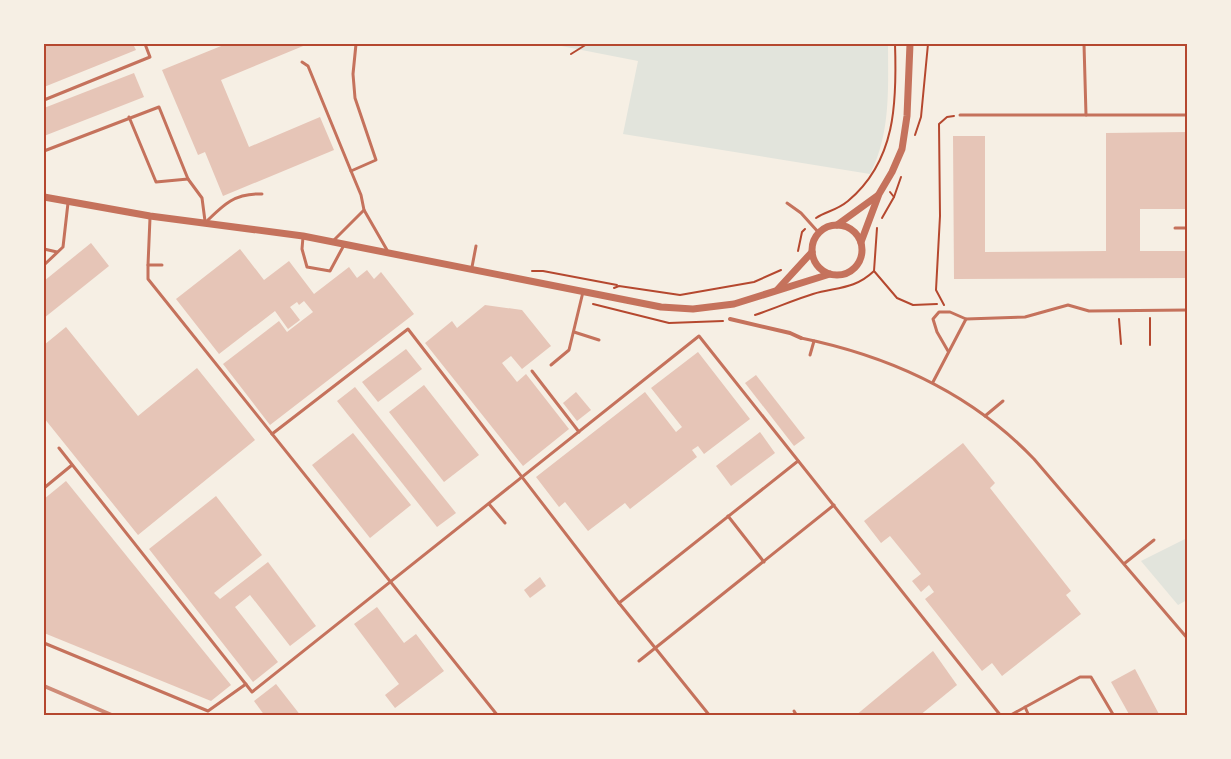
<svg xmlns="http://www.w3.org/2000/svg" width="1231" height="759" viewBox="0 0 1231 759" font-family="Merriweather,serif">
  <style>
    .green { fill: #e2e4dc }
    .building { fill: #e6c5b7 }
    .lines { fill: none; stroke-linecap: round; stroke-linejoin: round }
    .path { stroke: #b5482f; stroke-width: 2 }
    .service { stroke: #c5725c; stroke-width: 3 }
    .pedestrian { stroke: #c5725c; stroke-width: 4 }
    .tertiary { stroke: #c5725c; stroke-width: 7 }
    .rail { stroke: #cf8b77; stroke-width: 4 }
    .neatline { fill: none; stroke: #b5482f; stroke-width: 2 }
  </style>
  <rect width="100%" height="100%" fill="#f6efe4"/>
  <!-- green -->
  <g class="green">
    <path d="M551 44H888C888 88 891 133 870 174L623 134 638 61Z"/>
    <polygon points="1187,538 1187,600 1178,605 1141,561"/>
  </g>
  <!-- building -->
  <g class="building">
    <polygon points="44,44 133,44 136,50 44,87"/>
    <polygon points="226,44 308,44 221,80 249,147 320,117 334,150 223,196 205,152 198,155 162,70"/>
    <polygon points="134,73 144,97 44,136 44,108"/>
    <polygon points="1188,132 1188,209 1140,209 1140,251 1188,251 1188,278 954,279 953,136 985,136 985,252 1106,251 1106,133"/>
    <polygon points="91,243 109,266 44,318 44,281"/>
    <polygon points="240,249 264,280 289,261 314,294 349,267 357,278 367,270 374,279 381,272 414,314 270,425 223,364 279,321 287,332 313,312 304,301 299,305 297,302 290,307 300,320 288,329 275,311 219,354 176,299"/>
    <polygon points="485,305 522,310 551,346 522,369 511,356 502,363 517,382 526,374 569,429 523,466 425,343 452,321 457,328"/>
    <polygon points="66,327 138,416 197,368 255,440 138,535 44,418 44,345"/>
    <polygon points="406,349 422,369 378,402 362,382"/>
    <polygon points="698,352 750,419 704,454 698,446 692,450 697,457 630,509 625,503 588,531 565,502 559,507 536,477 645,392 676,432 682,427 651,388"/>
    <polygon points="756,375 805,438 794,446 745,383"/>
    <polygon points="424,385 479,455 444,482 389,412"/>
    <polygon points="355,387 456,513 437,527 337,401"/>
    <polygon points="576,392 591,410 577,421 563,403"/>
    <polygon points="760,432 775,453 731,486 716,466"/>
    <polygon points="353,433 411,505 370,538 312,465"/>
    <polygon points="963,443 995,483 990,488 1071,591 1066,595 1081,614 1002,676 992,663 982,671 925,599 934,592 929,585 921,592 912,581 921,574 890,536 881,543 864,521"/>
    <polygon points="66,481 231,685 211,701 44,633 44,499"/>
    <polygon points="216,496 262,555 214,593 220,599 268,562 316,626 290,646 250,595 235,607 278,662 253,682 149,549"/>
    <polygon points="540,577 546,586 530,598 524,590"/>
    <polygon points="377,607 404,643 416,634 444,671 395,708 385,695 399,684 354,624"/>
    <polygon points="933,651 957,685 919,716 855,716"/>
    <polygon points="1135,669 1160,716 1130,716 1111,682"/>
    <polygon points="276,684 301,716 265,716 254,701"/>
  </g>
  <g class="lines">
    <!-- path -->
    <g class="path">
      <polyline points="571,54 587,44"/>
      <polyline points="915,135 921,117 928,44"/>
      <polyline points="894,197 901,177"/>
      <path d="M816 218C826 211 836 211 848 201 896 161 897 102 895 44"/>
      <polyline points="882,218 894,197 890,192"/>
      <polyline points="798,251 802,232 805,229"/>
      <polyline points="532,271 543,271 617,285"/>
      <polyline points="874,271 897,298 913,305 937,304"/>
      <polyline points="614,288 619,286 680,295 754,282 781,270"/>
      <polyline points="593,304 669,323 723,321"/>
      <polyline points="944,305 936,290 940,216 939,124 947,117 954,116"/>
      <path d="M755 315C774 309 793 300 813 294 836 287 854 290 874 271L877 228"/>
      <polyline points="1150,318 1150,345"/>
      <polyline points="1119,319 1121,344"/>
    </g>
    <!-- service -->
    <g class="service">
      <polyline points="1084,44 1086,115"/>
      <polyline points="302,62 308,66 351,171"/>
      <polyline points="44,100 150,57 145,44"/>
      <polyline points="960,115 1188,115"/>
      <polyline points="129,117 156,182 188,179"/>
      <polyline points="44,151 159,107 188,179 202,198 205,221"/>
      <polyline points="787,203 801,213 819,233"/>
      <polyline points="364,210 387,250"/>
      <polyline points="150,218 148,265 162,265"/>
      <path d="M205 223C224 204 235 193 262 194"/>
      <polyline points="1175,228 1188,228"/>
      <polyline points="303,237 302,249 307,267 330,271 344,245"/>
      <polyline points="334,240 364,210 361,195 351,171 376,160 355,98 353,74 356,44"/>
      <polyline points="44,249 57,252"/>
      <polyline points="44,265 63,247 68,203"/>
      <polyline points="148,265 148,279 498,716"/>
      <polyline points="472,267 476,246"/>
      <polyline points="574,332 599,340"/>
      <path d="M801 338C889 356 972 394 1034 459L1188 639"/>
      <polyline points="948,351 937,332 933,319 939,312 950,312 966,319 1025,317 1068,305 1089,311 1188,310"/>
      <polyline points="810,355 814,341"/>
      <polyline points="551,365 569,350 583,292"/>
      <polyline points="532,371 579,432"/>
      <polyline points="933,382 966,319"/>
      <polyline points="985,416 1003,401"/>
      <polyline points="272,434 408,329 619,603 710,716"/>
      <polyline points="59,448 252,692 699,336 1001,716"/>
      <polyline points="44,488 72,465"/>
      <polyline points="489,504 505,523"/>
      <polyline points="728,516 764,562"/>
      <polyline points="1125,563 1154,540"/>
      <polyline points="619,603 798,461"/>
      <polyline points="44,643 208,711 246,684"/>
      <polyline points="639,661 834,505"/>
      <polyline points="1025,707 1029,716"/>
      <polyline points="794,711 797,716"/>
      <polyline points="1009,716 1080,677 1091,677 1114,716"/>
    </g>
    <!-- pedestrian -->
    <polyline class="pedestrian" points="730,319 790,333 801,338"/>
    <!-- tertiary -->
    <g class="tertiary">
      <polyline points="44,197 150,216 303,236 661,307 693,309 734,304 830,274"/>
      <circle cx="837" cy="250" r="25"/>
      <polyline points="837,225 877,196"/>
      <polyline points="861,242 879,194 892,172 902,149 907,116 910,44"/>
      <polyline points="778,289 812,252"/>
    </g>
    <!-- rail -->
    <polyline class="rail" points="44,686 114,716"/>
  </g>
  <!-- border -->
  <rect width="1231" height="759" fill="none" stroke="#f6efe4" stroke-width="90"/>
  <rect x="45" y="45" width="1141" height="669" class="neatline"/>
</svg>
